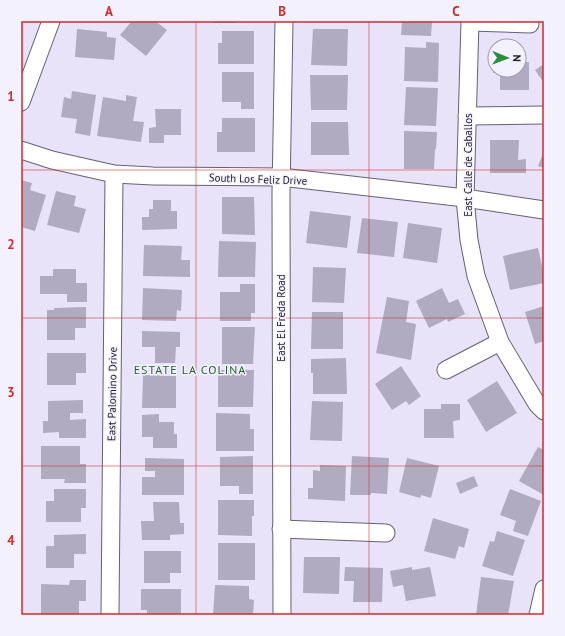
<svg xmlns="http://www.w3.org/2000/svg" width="565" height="636" viewBox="0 0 565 636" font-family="'PT Sans',sans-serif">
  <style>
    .building { fill: #b0abc0 }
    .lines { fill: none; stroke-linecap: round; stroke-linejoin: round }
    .minor-casing { stroke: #656174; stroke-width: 19 }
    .minor { stroke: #fff; stroke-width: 17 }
    .grid { fill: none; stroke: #d62828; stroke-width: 1; stroke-opacity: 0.55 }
    .labels { text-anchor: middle; stroke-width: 3; stroke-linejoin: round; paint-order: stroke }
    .street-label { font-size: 11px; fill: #24222a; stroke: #f4f1ff }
    .neighbourhood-label { font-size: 12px; letter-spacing: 1px; fill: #235d2b; stroke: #f4f1ff }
    .neatline { fill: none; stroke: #d62828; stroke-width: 1.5 }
    .grid-label { font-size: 13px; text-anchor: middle; font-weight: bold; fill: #d62828 }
  </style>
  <rect width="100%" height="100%" fill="#e8e3f9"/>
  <!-- building -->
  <g class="building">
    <polygon points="132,21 155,21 167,30 146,56 120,35"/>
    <rect x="213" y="21" width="23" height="2"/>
    <polygon points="402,21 432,21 431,36 401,35"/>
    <polygon points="77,29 107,32 107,37 116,38 114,60 75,57"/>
    <polygon points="313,29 348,29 347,66 311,65"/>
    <polygon points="222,31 254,31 254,64 218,64 218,43 222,43"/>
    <polygon points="426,42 439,43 438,82 404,81 405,47 426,48"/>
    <polygon points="493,57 495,57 495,70 519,70 519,62 529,62 529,90 500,90 500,73 493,73"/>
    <polygon points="544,64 544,83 535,70"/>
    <polygon points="222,72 254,72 254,109 241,109 241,102 222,102"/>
    <polygon points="310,75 348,75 347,110 311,110"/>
    <polygon points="406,87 438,88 436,126 404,125"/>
    <polygon points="72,91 96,95 90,136 75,133 77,119 61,117 64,97 71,99"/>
    <polygon points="126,95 137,97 133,121 144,122 141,142 97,136 103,97 126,101"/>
    <polygon points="155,109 181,109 181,135 164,135 164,143 149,143 149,128 156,127"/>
    <polygon points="222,118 255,118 255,152 217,152 217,132 222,132"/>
    <polygon points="311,122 348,122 349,155 311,155"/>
    <polygon points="404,131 437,132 436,149 435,149 434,169 404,169"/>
    <polygon points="490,140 519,140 518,160 526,159 526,173 490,173"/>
    <polygon points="544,151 544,168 538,166"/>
    <polygon points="21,180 32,183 30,190 46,195 35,231 21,227"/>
    <polygon points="56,191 76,196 74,206 86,209 79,233 47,225"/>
    <polygon points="222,197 254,197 255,235 222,234"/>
    <polygon points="153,200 171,200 171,211 177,211 177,229 142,230 142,217 149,217 149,209 153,209"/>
    <polygon points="310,211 351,216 347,248 306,243"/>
    <polygon points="362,218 398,222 394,257 357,253"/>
    <polygon points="408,223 442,228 437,263 403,258"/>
    <polygon points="219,241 256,242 255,277 218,277"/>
    <polygon points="144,245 182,246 181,260 190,260 190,277 143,276"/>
    <polygon points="538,248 544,275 544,283 510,290 503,256"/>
    <polygon points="313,267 346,268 344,303 312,302"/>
    <polygon points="53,269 76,269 76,283 87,283 87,302 67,302 67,294 40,294 40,276 53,276"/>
    <polygon points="240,284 255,284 255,313 251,313 251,321 220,321 220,292 240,292"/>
    <polygon points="143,288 182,290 181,311 177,310 176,321 142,320"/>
    <polygon points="442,288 449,303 458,299 465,314 448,322 447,319 429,328 416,301"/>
    <polygon points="387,297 409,301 406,322 416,324 411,360 376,353"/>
    <polygon points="544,306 544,341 535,344 525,312"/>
    <polygon points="86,307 86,328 75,328 75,340 47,340 47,310 54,310 54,308"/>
    <polygon points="312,312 343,312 343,349 311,349"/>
    <polygon points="222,327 255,327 253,364 222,364"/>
    <polygon points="142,331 180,332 180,347 176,347 175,363 155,363 155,347 142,347"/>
    <polygon points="47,353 86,353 86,373 76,373 76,385 47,385"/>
    <polygon points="346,358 347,394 313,394 313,373 311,373 311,359"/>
    <polygon points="401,366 421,396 409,405 406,401 392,410 375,384"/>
    <polygon points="218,370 254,370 253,407 218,407"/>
    <polygon points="143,375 176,376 176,408 142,408"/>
    <polygon points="497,381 517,413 486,432 467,400"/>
    <polygon points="83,400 83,413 70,413 70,420 86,419 86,438 59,438 59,432 43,433 43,421 48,421 48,401"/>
    <polygon points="312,401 343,402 342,441 310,440"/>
    <polygon points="441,404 460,404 460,420 453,421 454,438 424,438 424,409 441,409"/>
    <polygon points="216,413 250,414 250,429 254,429 254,451 216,451"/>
    <polygon points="159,414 159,422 174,422 174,434 177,434 177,448 153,448 153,437 142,437 142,415"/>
    <polygon points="41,446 80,446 80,464 86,464 86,483 64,483 65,479 41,479"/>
    <polygon points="538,447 544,450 544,495 519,481"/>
    <polygon points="253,456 253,494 239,494 239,486 220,486 220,457"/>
    <polygon points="352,456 389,458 387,494 371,493 371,495 350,495"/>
    <polygon points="145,458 184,459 184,495 142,495 142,477 155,477 155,471 145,471"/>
    <polygon points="407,458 439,466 431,498 421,495 420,498 399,492"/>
    <polygon points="320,465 346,466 345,501 308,499 308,488 313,488 313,470 320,471"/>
    <polygon points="474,476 478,486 460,494 456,483"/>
    <polygon points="54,489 86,489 86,508 81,508 81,522 46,522 46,501 54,501"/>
    <polygon points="510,489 541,501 528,536 513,531 516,521 500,515"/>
    <polygon points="218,500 254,500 254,516 252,516 252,536 218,535"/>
    <polygon points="153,502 179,502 180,523 184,523 184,534 170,535 170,540 142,540 141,521 154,521"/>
    <polygon points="433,518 469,529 464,548 459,546 455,559 424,551"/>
    <polygon points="497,531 525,540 513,576 482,566 490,541 494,542"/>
    <polygon points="86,534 86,554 74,554 74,568 46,568 46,546 54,546 54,535"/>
    <rect x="218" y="543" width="37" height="37"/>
    <polygon points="144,551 181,551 181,573 170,573 170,583 144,583"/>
    <polygon points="304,557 340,557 339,594 303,593"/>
    <polygon points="345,567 383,568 382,602 353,602 354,581 344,581"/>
    <polygon points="412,567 412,570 430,567 436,596 406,601 403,585 393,587 390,571"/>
    <polygon points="481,577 514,581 508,615 476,615"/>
    <polygon points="70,580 86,580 86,601 79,601 79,615 41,615 41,584 69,585"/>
    <polygon points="215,585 249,586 249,599 254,600 253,615 213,615"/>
    <polygon points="141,589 181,589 181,615 147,615 147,610 141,610"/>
  </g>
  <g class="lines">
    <!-- minor casing -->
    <g class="minor-casing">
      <g id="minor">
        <polyline points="470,21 465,198 469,240 476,276 500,342 537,404 544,411"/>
        <polyline points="470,22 530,24"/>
        <polyline points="21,102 51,21"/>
        <polyline points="467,116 544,115"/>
        <polyline points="21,150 52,160 114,174 153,176 281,177 465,198 544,210"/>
        <polyline points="446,370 500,342"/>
        <polyline points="281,529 386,533"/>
        <polyline points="110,615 114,174"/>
        <polyline points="282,615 281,193 284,21"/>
        <polyline points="538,615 544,589"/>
      </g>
    </g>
    <!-- minor -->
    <use href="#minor" class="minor"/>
  </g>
  <!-- grid -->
  <path class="grid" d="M196 21V615M369 21V615M21 170H544M21 318H544M21 466H544"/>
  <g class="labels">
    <!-- street labels -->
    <g class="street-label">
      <text transform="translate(468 165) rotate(-90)" y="4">East Calle de Caballos</text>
      <text transform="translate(258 179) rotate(2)" y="4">South Los Feliz Drive</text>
      <text transform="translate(281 318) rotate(-90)" y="4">East El Freda Road</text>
      <text transform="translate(112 394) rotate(-89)" y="4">East Palomino Drive</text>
    </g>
    <!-- neighbourhood labels -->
    <g class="neighbourhood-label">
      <text x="190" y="374">ESTATE LA COLINA</text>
    </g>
  </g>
  <!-- border -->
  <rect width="565" height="636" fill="none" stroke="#f4f1ff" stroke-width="44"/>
  <!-- north arrow -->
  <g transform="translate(507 58) rotate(91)"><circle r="19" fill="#f4f1ff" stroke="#a19eaa"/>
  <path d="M0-3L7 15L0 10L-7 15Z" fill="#2e8c3e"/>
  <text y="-6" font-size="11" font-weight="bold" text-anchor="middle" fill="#24222a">N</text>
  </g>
  <rect x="22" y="22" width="521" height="592" class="neatline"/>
  <g class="grid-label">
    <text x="109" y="16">A</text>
    <text x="282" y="16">B</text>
    <text x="456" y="16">C</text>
    <text x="11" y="101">1</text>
    <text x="11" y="249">2</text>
    <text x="11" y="397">3</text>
    <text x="11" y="545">4</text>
  </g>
</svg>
